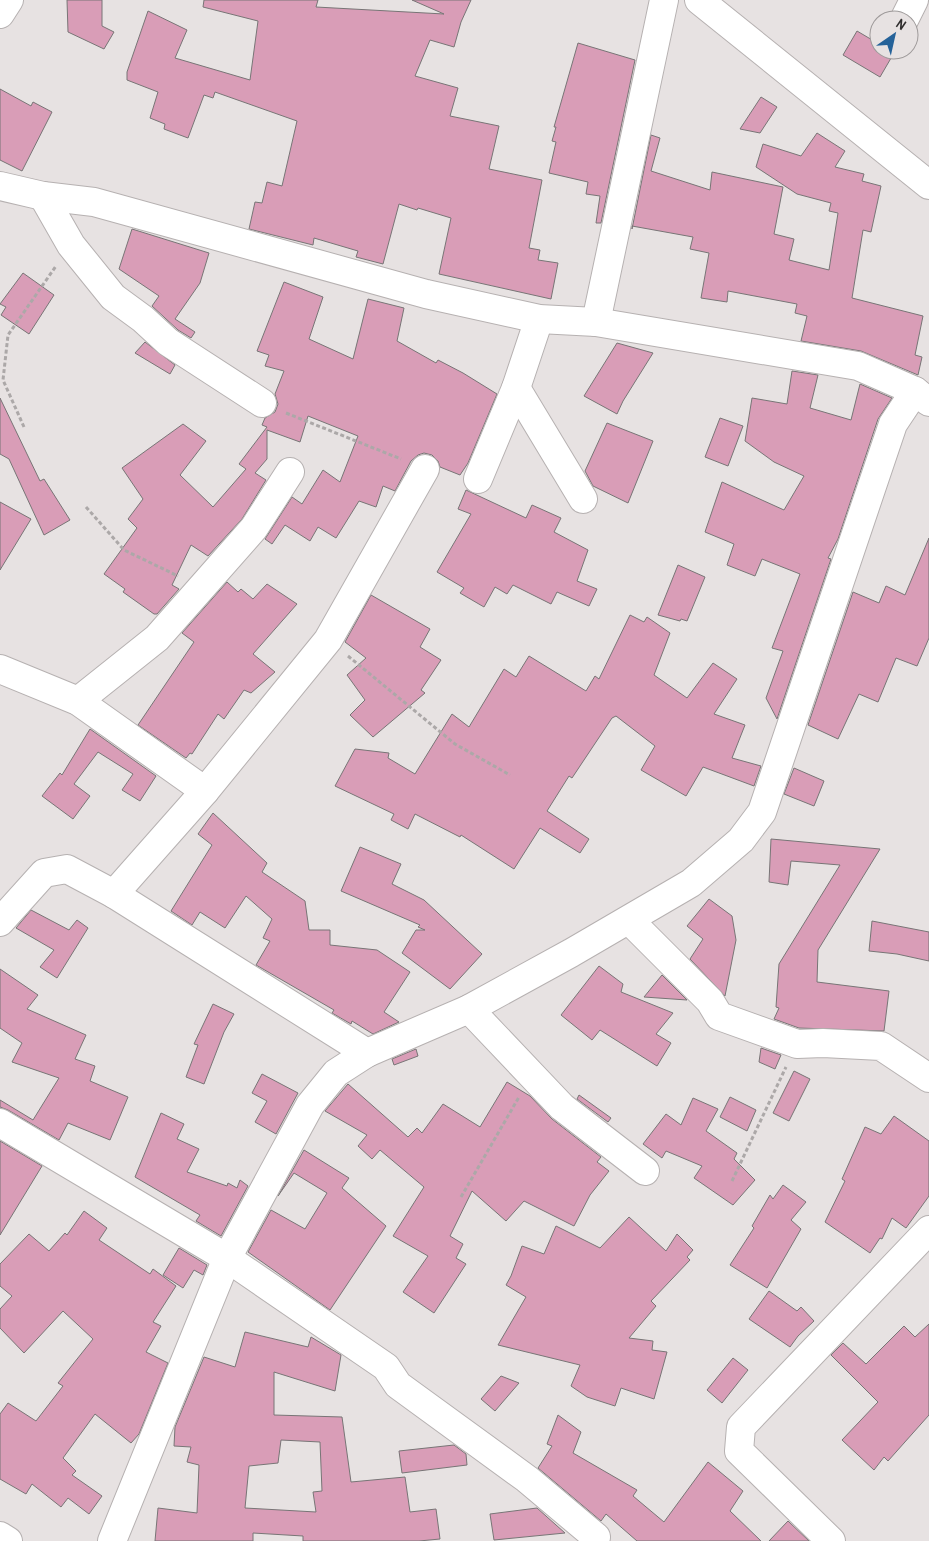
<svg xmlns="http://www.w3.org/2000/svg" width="929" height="1541" viewBox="0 0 929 1541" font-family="'Archivo Narrow',sans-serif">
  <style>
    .building { fill: #d99db7; stroke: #787576; fill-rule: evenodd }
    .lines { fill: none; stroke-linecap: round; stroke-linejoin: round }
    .minor-casing { stroke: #b6b1b1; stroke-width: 30 }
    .path { stroke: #aca8a8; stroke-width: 3; stroke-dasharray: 4 2.5; stroke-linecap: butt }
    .minor { stroke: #fff; stroke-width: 28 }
  </style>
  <rect width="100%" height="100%" fill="#e7e2e2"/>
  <!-- building -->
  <g class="building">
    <polygon points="67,0 102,0 102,26 114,32 104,49 68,32"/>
    <polygon points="204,0 318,0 316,7 444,14 412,0 471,0 461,22 454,47 430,40 415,76 458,88 450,116 499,126 489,169 542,180 529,248 540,250 538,260 558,263 551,299 439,274 451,218 418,208 417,210 399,204 383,264 356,257 358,251 314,238 313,245 249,229 255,202 262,203 267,182 282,186 297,121 215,92 213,98 204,95 188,138 164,129 165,124 150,118 158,92 127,80 127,72 148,11 187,30 175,58 250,80 258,21 203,7"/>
    <polygon points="857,31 879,44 879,50 889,50 894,53 880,77 843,55"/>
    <polygon points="578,43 635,60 601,223 596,223 600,196 586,194 588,182 549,173 556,142 552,141 556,127 554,127"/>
    <polygon points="0,89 31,106 33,102 52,112 22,171 0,160"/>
    <polygon points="761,97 777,107 760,133 740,129"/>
    <polygon points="817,133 845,151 835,167 864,174 862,181 881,186 871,232 863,230 852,298 923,316 915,355 922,357 918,375 861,351 801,341 807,316 795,313 797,304 728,291 727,302 701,298 709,253 690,249 693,237 632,226 632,229 651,135 660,138 651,171 710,190 712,172 783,187 774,234 794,239 789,260 829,270 838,213 829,211 831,203 797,194 756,167 763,144 801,156"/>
    <polygon points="132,229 209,253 200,283 175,319 195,332 191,338 178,330 152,306 159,296 119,269"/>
    <polygon points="23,273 54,295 29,334 1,315 6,307 0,304"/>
    <polygon points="284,282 323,297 309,339 353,359 368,299 404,308 397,341 436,363 438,360 463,373 497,394 468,463 460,475 440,467 438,461 432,455 424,453 418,455 411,461 395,491 383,486 376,507 359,501 336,538 318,527 310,541 285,525 272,544 265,539 292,497 302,504 323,470 340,482 358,436 308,416 300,442 267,430 267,459 255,473 266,480 242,519 208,556 191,545 172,585 179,589 157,614 154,614 123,592 125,589 104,574 137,528 128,519 143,499 122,468 183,424 206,441 180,475 213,507 246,469 239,464 267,427 262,425 265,418 275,412 278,404 275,394 284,371 265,366 269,355 257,351"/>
    <polygon points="145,342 175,365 170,374 135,353"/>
    <polygon points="617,343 653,353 623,401 617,414 584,396"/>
    <polygon points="792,371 818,375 810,408 851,420 860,384 892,398 878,419 838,539 828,558 831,559 777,719 766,698 783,651 772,648 800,574 762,559 755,576 727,565 734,544 705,532 722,482 784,510 804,476 774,462 745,441 752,398 787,404"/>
    <polygon points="0,398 40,481 44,479 70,520 44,535 9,459 0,454"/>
    <polygon points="720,418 743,426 728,466 705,457"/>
    <polygon points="607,423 653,441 628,503 593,486 585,471"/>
    <polygon points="466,490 526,518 532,505 561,518 554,532 588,550 577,581 597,589 589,606 557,592 551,604 513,585 507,594 495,587 484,607 460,593 464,588 437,572 471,514 458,509"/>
    <polygon points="0,502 31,519 0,570"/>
    <polygon points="929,538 929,638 917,666 896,658 878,702 859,694 838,739 808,725 853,592 879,603 886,586 905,595"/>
    <polygon points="678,565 705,577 687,621 681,619 680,621 658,615"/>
    <polygon points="227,582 238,592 241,589 253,599 267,584 297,604 253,654 275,672 251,693 244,690 224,719 218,714 192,754 190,753 186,758 138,725 194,642 182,633"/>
    <polygon points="371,595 430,629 420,647 441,660 421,690 425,693 373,737 350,715 365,700 347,675 366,658 345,642"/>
    <polygon points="630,615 644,622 647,617 670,633 654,675 687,698 713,663 737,679 714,714 745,725 732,758 761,766 754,786 703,767 686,796 641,770 655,746 616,716 612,718 572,778 569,776 547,811 589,839 580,853 540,828 514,869 461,835 460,837 415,814 408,829 391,820 394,814 335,786 355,749 389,753 388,758 415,774 452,714 469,727 504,669 516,677 529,656 586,691 595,676 599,679"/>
    <polygon points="90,729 156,776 140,801 122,790 133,774 98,752 74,784 90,796 73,819 42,796 60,773 62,775"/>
    <polygon points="794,768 824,781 814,806 784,794"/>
    <polygon points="213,813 267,863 262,872 305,901 309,930 330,930 330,945 377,950 410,972 384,1012 399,1022 373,1034 352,1021 351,1024 332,1013 334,1010 256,965 270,941 263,938 272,919 246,896 225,928 200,912 192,925 171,911 212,845 198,834"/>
    <polygon points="771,839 880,849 818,950 817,982 889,991 884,1031 799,1028 774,1019 779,1008 776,1007 779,964 840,865 791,861 788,885 769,882"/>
    <polygon points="360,847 401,864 392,884 424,900 482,954 450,989 402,953 416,930 425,930 418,927 420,925 341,891"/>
    <polygon points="709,899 732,916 736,940 725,996 690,959 703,939 687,926"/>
    <polygon points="31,910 69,930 77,920 88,928 57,978 40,967 54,950 16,928"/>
    <polygon points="872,921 929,932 929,961 897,954 869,951"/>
    <polygon points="599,966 623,984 621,992 673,1013 656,1034 671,1043 657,1066 600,1030 592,1040 561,1015"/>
    <polygon points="0,969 38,995 27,1009 86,1035 75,1059 95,1066 90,1081 128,1097 110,1140 68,1123 59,1140 8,1110 0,1107 0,1100 33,1120 59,1078 12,1062 22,1043 0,1028"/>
    <polygon points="662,975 687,1000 644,997"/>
    <polygon points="213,1004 234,1014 224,1032 204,1084 186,1077 198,1045 194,1044"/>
    <polygon points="761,1048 781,1055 775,1069 759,1062"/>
    <polygon points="416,1049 418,1056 394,1065 392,1059"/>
    <polygon points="794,1071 810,1079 789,1121 773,1113"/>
    <polygon points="262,1074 298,1093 276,1134 255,1122 267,1101 252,1093"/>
    <polygon points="507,1082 530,1096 552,1119 601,1157 597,1162 609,1171 590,1195 574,1226 524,1201 506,1221 472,1191 450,1236 463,1244 456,1258 466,1264 434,1313 403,1292 428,1256 393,1236 424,1187 380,1150 372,1159 358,1146 367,1135 325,1111 348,1084 408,1137 417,1128 422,1133 443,1104 480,1127"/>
    <polygon points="579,1095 611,1118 608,1122 577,1099"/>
    <polygon points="730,1097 756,1110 747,1131 720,1117"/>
    <polygon points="693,1098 718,1109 706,1131 737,1153 734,1159 755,1180 733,1205 694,1178 702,1166 666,1151 662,1158 643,1144 666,1114 681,1125"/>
    <polygon points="161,1113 184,1124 177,1139 199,1149 187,1172 227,1186 228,1183 237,1188 240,1180 248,1186 221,1236 196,1221 200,1215 135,1177"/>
    <polygon points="894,1116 929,1141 929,1196 906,1228 892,1218 882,1239 880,1238 870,1253 825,1222 845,1181 842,1179 865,1127 881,1134"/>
    <polygon points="0,1141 42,1166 0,1235"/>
    <polygon points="304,1150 349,1178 342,1188 386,1226 330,1310 248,1252 271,1210 305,1229 327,1193 294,1173 278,1196"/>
    <polygon points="783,1185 806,1202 791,1220 801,1229 767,1288 730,1265 754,1228 752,1226 770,1195 773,1199"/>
    <polygon points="84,1211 107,1228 99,1240 150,1274 153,1269 176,1286 153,1322 161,1326 146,1352 168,1363 139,1434 131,1443 95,1414 63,1458 76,1471 72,1475 102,1496 89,1514 68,1498 61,1507 32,1484 26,1494 0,1479 0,1414 8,1403 36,1421 63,1386 58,1383 93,1339 63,1311 24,1353 0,1328 0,1309 12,1296 0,1286 0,1264 29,1234 49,1251 65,1233 67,1235"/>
    <polygon points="629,1217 666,1251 677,1234 693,1250 687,1257 690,1260 651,1301 656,1306 629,1338 653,1341 652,1350 667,1352 654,1399 621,1388 615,1406 587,1397 571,1386 580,1365 498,1345 526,1297 506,1285 511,1276 522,1246 544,1254 556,1226 600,1248"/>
    <polygon points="179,1248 207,1265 203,1275 194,1270 183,1288 163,1275"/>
    <polygon points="769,1291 797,1311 801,1307 814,1321 798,1336 790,1347 749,1319"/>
    <polygon points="929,1324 929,1415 888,1461 884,1457 874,1470 842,1440 878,1402 831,1355 843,1343 866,1364 904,1326 915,1337"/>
    <path d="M245 1332 308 1347 311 1337 341 1355 335 1391 274 1372V1415L342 1417 351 1482 405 1477 410 1512 436 1509 440 1539 419 1541H303V1536L253 1533V1541H155L158 1508 197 1513 199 1465 187 1462 191 1447 174 1446 175 1427 204 1357 235 1367ZM281 1440 320 1442 322 1491 313 1492 316 1512 245 1508 249 1466 278 1463Z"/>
    <polygon points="733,1358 748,1370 722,1403 707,1390"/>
    <polygon points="501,1376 519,1383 495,1411 481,1399"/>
    <polygon points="558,1415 581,1432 573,1453 637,1490 633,1496 664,1522 708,1462 743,1491 730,1511 761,1541 637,1541 606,1514 601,1521 538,1468 552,1446 547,1444"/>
    <polygon points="454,1445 466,1454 467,1465 402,1473 399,1451"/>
    <polygon points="537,1508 565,1533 494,1540 490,1514"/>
    <polygon points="788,1521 809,1541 769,1541"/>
  </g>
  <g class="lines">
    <!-- minor casing -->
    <g class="minor-casing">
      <g id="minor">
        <polyline points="699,0 929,185"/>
        <polyline points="0,14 9,0"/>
        <polyline points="904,20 914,0"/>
        <polyline points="0,186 43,196 94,202 426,294 539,319 596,322 858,366 915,391 929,402"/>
        <polyline points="43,196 71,245 113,297 143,319 168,342 262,403"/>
        <polyline points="596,322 664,0"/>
        <polyline points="516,388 583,499"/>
        <polyline points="478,479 516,388 539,319"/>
        <polyline points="0,669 78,701 205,791"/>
        <polyline points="78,701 157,638 254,528 290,472"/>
        <polyline points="114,894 205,791 328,640 425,469"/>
        <polyline points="629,920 710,1001 719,1016 797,1044 823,1043 881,1046 929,1078"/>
        <polyline points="0,922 44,873 67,869 114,894 367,1053"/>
        <polyline points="469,1009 562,1107 645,1171"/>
        <polyline points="0,1123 227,1258 386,1367 398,1385 527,1479 596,1537 593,1541"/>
        <polyline points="0,1536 8,1541"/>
        <polyline points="112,1541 227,1258 310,1105 336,1073 367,1053 469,1009 571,953 691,883 741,840 762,812 893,424 915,391"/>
        <polyline points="831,1541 739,1451 741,1427 929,1230"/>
      </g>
    </g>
    <!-- path -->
    <g class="path">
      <polyline points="286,413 401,459"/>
      <polyline points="24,427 3,380 8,335 56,266"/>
      <polyline points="86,507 124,550 178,576"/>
      <polyline points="348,656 455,744 510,775"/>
      <polyline points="732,1181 786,1067"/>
      <polyline points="461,1197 519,1097"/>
    </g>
    <!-- minor -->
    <use href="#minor" class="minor"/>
  </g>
  <!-- north arrow -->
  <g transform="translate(894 35) rotate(34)"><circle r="24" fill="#e7e2e2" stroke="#9e9a9a"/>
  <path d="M0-4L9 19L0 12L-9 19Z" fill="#256299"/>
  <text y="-8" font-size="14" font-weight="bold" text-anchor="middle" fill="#302e2e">N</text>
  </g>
</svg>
